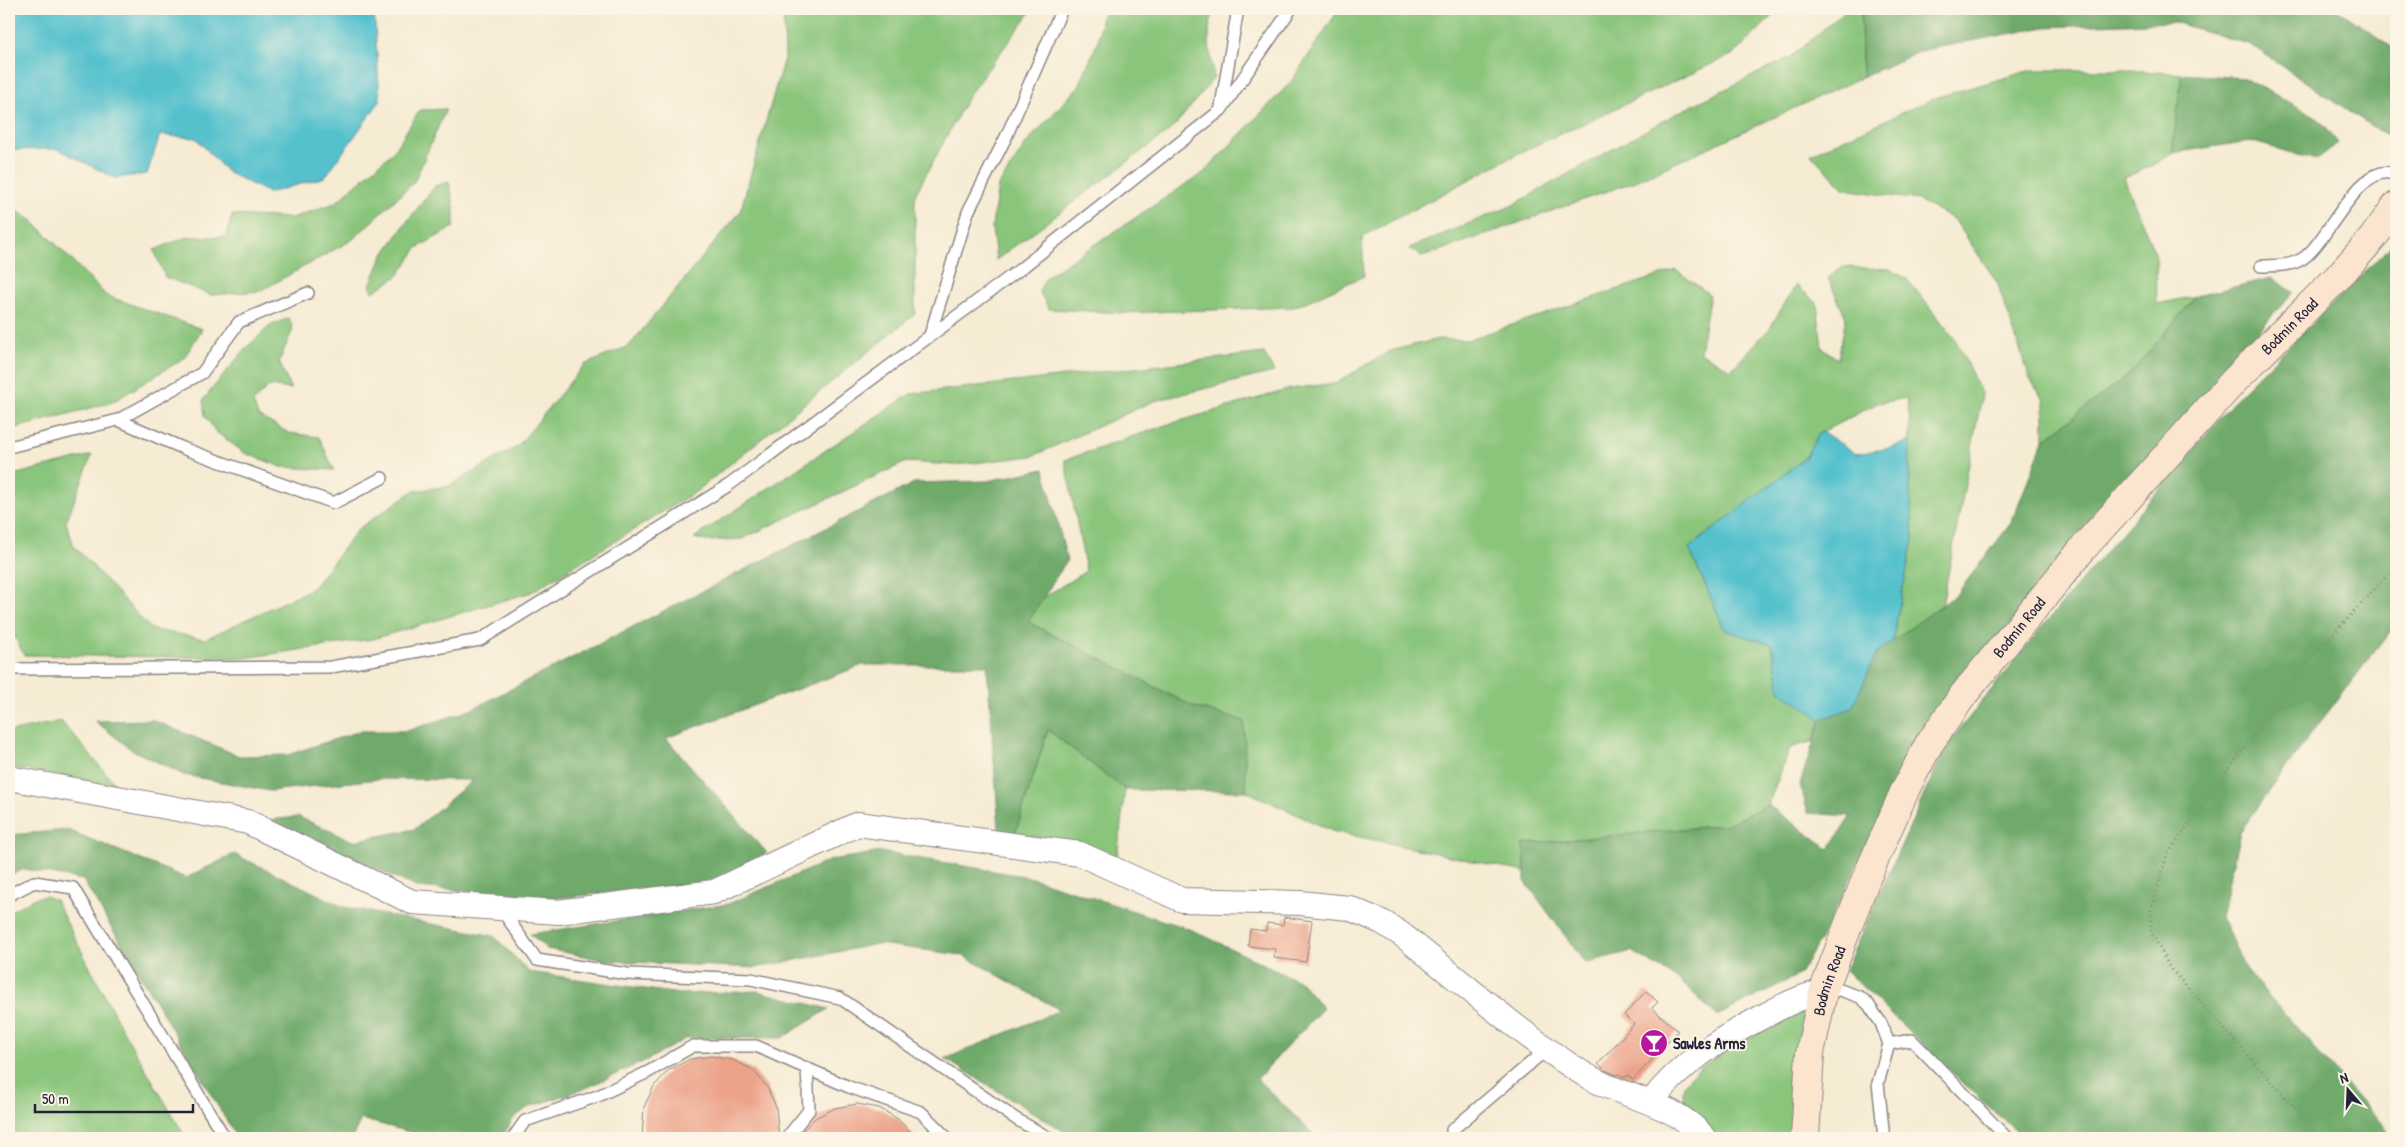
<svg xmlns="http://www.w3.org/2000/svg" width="2405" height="1147" viewBox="0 0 2405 1147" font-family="'Patrick Hand',sans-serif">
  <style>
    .green { fill: #8ac57b; stroke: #56745b }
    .forest { fill: #6faa6b; stroke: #486653 }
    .water { fill: #55c1cd; stroke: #3c7284 }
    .building { fill: #eca389 }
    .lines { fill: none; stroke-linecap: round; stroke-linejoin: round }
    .service-casing { stroke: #8c8687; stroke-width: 14 }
    .minor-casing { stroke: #8c8687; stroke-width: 26 }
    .secondary-casing { stroke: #8c8687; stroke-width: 30 }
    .path { stroke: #8c8687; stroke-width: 3; stroke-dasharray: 1 4; stroke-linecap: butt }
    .service { stroke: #fff; stroke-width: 11 }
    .minor { stroke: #fff; stroke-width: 24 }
    .secondary { stroke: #fbe5cf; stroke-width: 28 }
    .labels { text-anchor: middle; stroke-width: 4; stroke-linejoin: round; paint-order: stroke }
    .street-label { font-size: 16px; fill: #22223b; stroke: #fcf5e5 }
    .poi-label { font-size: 16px; font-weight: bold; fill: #22223b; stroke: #fcf5e5; text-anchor: start }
  </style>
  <rect width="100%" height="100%" fill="#fcf5e5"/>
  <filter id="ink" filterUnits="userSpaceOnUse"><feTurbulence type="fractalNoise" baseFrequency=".02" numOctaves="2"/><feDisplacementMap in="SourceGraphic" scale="10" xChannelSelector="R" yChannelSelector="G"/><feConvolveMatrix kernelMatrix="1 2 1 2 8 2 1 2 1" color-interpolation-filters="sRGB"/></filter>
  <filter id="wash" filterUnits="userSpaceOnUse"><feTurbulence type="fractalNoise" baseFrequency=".0096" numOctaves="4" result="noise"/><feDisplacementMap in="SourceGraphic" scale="20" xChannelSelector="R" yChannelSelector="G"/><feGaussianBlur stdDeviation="1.12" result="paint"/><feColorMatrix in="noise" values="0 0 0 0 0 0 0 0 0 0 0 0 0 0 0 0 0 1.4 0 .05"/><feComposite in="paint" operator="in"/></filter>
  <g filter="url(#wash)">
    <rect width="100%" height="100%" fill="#f6ebd3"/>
    <!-- green -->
    <g class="green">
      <polygon points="783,9 1033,9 970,93 915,195 915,314 697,491 532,592 373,639 244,658 24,655 9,626 9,476 92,455 66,522 74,546 151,629 205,639 313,588 358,529 413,491 449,486 518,446 584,365 629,346 740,212 785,55"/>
      <path d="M1103 9H1215C1204 28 1211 57 1214 78L1173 128 996 260 992 227 998 186 1028 141 1079 86 1098 41Z"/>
      <polygon points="1339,9 1779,9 1736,53 1517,154 1362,237 1364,276 1294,307 1125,313 1049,309 1039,291 1046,277 1203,173 1291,82"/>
      <polygon points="1847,9 1861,9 1862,77 1636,181 1422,257 1409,248 1511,206 1677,113 1791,57"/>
      <polygon points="2032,70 2132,70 2182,74 2172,153 2151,166 2124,178 2156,256 2157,304 2196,296 2132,372 2044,440 2044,400 2030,379 1997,282 1954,219 1918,200 1844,189 1811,154 1934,98"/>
      <polygon points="446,109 414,182 352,240 260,291 211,295 165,277 154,250 187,237 226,237 232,215 292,218 335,203 393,152 420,110"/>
      <polygon points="449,182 454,206 454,227 417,248 398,276 373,292 370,285 382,257 406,223 435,186"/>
      <polygon points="9,205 34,222 107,296 202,329 184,358 113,402 9,430"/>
      <polygon points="1842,267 1890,269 1907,279 1955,339 1982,395 1942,606 1892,642 1913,539 1909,476 1910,423 1907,398 1878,403 1818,434 1806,457 1689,548 1725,630 1772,645 1780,691 1821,719 1814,741 1790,748 1768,805 1725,825 1524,844 1525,872 1332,831 1246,791 1243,721 1194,707 1028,622 1044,597 1086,571 1065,460 1166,425 1290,389 1336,383 1390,351 1438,339 1467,340 1676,270 1710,295 1700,352 1731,370 1769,329 1796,285 1817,303 1822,348 1838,359 1846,318 1828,278"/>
      <polygon points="289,318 293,329 279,362 291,389 269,386 253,402 258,416 289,433 319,437 334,470 282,467 245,453 216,432 205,416 203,400 246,348 271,325"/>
      <polygon points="1264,353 1274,372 1154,401 1033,456 955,465 906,462 742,539 706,541 694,538 910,394"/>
      <polygon points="61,721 117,786 9,767 9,732"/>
      <polygon points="1048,730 1125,790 1117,858 1078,843 1015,834"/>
      <polygon points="46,896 55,900 122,1029 186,1138 9,1138 9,912 35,898"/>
      <path d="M1800 1013 1804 1015 1805 1023 1794 1138H1705C1696 1127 1679 1101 1684 1086 1692 1065 1767 1028 1789 1016Z"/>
    </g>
    <!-- forest -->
    <g class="forest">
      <polygon points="1861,9 2337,9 2396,50 2396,132 2389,138 2251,45 2174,22 2045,27 1924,50 1862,77"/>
      <polygon points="2182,74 2244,78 2317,117 2338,143 2316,160 2250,141 2172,153"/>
      <polygon points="2396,241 2396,624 2311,734 2240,832 2221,917 2246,970 2394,1138 2025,1138 1980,1099 1845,970 1946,746 2046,622 2241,393"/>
      <polygon points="2272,278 2293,292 2059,559 1880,818 1825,931 1800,974 1717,1016 1679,980 1632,951 1585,963 1525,881 1524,844 1725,825 1768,805 1829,849 1851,816 1808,813 1800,784 1821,719 1852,708 1877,652 1956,595 2011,523 2044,440 2132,372 2196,296"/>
      <polygon points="1044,469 1067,560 1028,622 1194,707 1244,721 1246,791 1125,790 1048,730 1015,834 999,830 987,665 863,665 666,738 767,853 708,882 559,898 416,887 269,820 299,817 353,841 415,829 473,780 378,779 270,791 184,775 132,750 95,721 153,720 239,756 287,755 360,731 407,731 470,710 914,483 987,481"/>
      <polygon points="68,830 186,878 234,854 344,907 494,936 529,972 680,994 757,991 829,1009 782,1038 687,1038 649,1059 584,1089 527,1108 514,1118 501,1138 432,1138 361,1119 352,1138 237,1138 83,880 24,869 9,876 9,835"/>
      <polygon points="881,852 1029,877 1192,930 1301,982 1323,1008 1257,1079 1317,1138 1075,1138 945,1059 1060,1010 962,955 878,944 755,968 610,961 547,949 530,934 728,904 831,860"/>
    </g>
    <!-- water -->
    <g class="water">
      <polygon points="9,9 374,9 380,101 325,177 269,193 227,172 196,138 160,135 147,174 115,178 58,149 9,150"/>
      <polygon points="1823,432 1856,454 1890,448 1910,441 1909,476 1913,539 1892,642 1877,652 1852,708 1821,719 1780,691 1772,645 1725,630 1689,548 1806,457 1818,434"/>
    </g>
    <g id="blocks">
      <!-- building -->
      <g class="building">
        <polygon points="1284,917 1312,921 1306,962 1274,958 1275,949 1248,946 1250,929 1266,931 1267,923 1283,925"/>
        <polygon points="1646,991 1658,1002 1652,1008 1678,1031 1633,1080 1627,1075 1625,1078 1619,1074 1617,1075 1605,1070 1598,1064 1634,1024 1624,1015"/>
        <polygon points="711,1056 733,1060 753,1070 767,1087 776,1107 779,1138 642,1138 644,1107 654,1086 669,1070 690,1059"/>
        <polygon points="857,1104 879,1108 898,1119 916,1138 796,1138 815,1118 835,1108"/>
      </g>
    </g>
  </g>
  <g filter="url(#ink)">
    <use href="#blocks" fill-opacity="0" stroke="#8c8687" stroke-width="1"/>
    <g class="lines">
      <!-- service casing -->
      <g class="service-casing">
        <g id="service">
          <polyline points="1221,106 1238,9"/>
          <path d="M2261 266C2275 265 2289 267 2302 259 2328 243 2361 157 2396 175"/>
          <polyline points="930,335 968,212 1006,137 1062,9"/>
          <polyline points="118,420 202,373 239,322 308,293"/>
          <polyline points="9,447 118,420 185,449 334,503 382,478"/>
          <polyline points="9,669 331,667 480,640 729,485 1019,270 1221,110 1291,9"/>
          <polyline points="9,895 34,882 73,888 225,1138"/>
          <polyline points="501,909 537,960 627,974 751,979 840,998 1016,1119 1049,1138"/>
          <polyline points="1823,992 1840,990 1860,997 1868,1004 1881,1023 1889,1044 1878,1083 1884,1138"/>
          <polyline points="1889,1044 1912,1040 2007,1138"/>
          <polyline points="513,1138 525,1121 598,1096 648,1072 693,1046 756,1046 849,1087 921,1112 947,1138"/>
          <polyline points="789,1138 789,1135 809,1110 807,1068"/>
          <polyline points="1453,1138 1452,1130 1547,1049"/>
        </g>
      </g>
      <!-- minor casing -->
      <g class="minor-casing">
        <g id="minor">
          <path d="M9 778 248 822 412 902 558 912 714 892 858 824 1080 854 1182 900 1300 903 1349 908 1382 922 1401 934C1460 980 1516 1031 1579 1071 1619 1098 1672 1100 1705 1138"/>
          <path d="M1651 1102C1681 1063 1717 1041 1760 1018 1781 1007 1800 996 1823 992"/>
        </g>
      </g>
      <!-- secondary casing -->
      <g class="secondary-casing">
        <g id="secondary">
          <path id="s1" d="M1805 1138 1810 1053 1823 992 1865 881 1906 788 1929 744 1964 694 2085 546 2233 382 2337 278 2372 239 2396 206"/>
        </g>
      </g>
      <!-- path -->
      <polyline class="path" points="2322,1138 2170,968 2151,932 2151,910 2167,855 2300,670 2396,566"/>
      <!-- service -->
      <use href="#service" class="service"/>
      <!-- minor -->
      <use href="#minor" class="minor"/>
      <!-- secondary -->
      <use href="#secondary" class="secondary"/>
    </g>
  </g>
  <!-- icons -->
  <defs>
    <g id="bar-disc" transform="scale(1.4375)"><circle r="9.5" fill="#b5179e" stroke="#fcf5e5"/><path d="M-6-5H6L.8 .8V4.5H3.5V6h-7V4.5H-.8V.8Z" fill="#fff"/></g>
  </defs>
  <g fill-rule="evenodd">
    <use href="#bar-disc" x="1654" y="1043"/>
  </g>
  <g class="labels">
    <!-- street labels -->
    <g class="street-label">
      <text dy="6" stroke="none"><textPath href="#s1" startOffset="970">Bodmin Road</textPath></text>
      <text dy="6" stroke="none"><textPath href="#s1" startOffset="565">Bodmin Road</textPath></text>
      <text dy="6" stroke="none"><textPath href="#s1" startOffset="160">Bodmin Road</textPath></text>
    </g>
    <!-- poi labels -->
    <g class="poi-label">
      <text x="1673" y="1049">Sawles Arms</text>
    </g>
  </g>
  <!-- margin -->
  <rect width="2405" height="1147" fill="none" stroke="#fcf5e5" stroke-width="30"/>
  <!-- north arrow -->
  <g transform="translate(2348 1090) rotate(341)" stroke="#fcf5e5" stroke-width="4" paint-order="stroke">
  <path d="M0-4L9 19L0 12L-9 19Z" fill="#22223b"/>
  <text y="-8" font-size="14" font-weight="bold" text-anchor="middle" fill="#22223b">N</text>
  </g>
  <!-- scale -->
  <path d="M35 1104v8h158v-8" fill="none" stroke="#22223b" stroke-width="2.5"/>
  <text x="42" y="1104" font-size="15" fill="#22223b" stroke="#fcf5e5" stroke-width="4" paint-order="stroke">50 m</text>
</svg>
